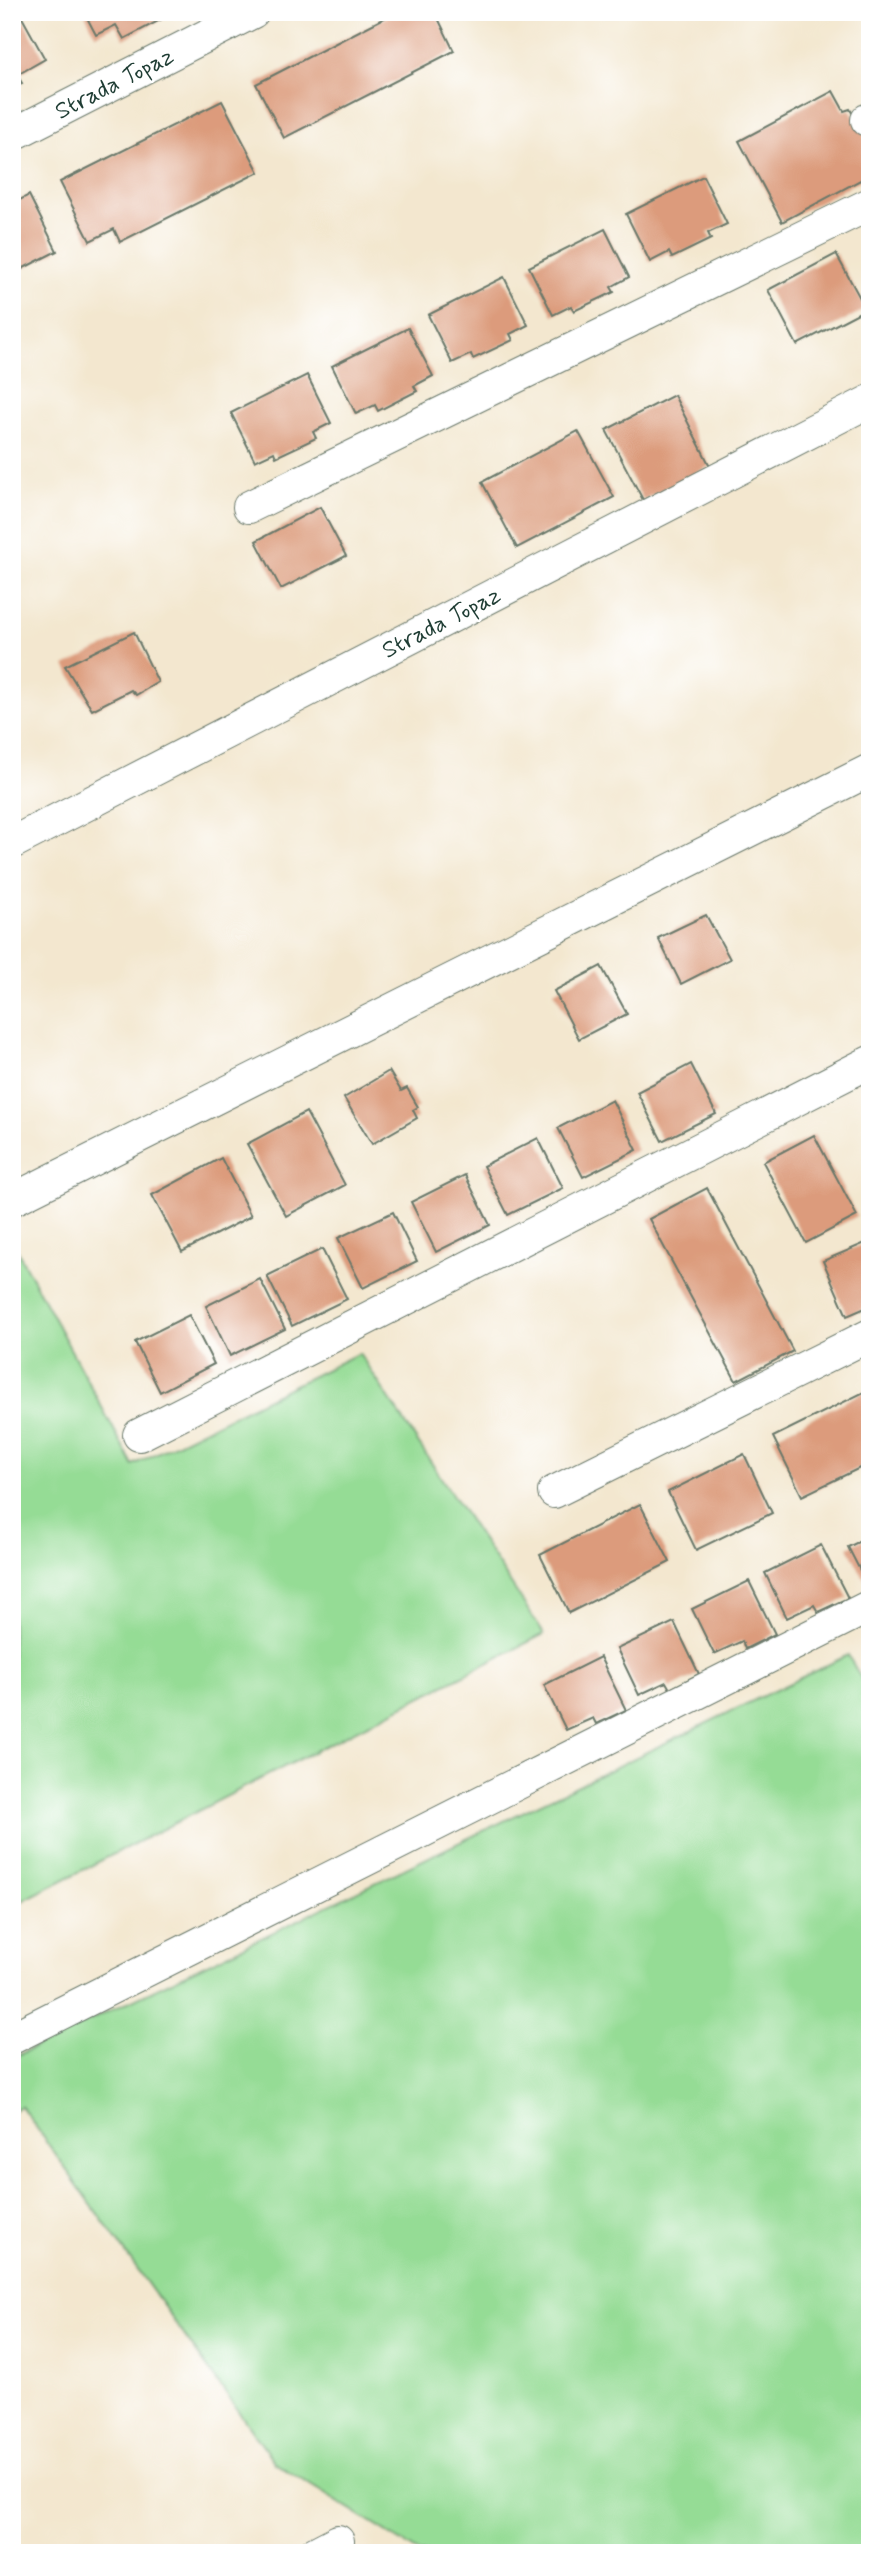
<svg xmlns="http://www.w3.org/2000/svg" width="882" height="2565" viewBox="0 0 882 2565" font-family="Mynerve,sans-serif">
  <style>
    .green { fill: #95dc95; stroke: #5a8c64; stroke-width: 2 }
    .building { fill: #dc9b7c }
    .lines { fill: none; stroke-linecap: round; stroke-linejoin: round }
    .minor-casing { stroke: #69786a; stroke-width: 34 }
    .minor { stroke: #fff; stroke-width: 32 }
    .labels { text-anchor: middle; stroke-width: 5; stroke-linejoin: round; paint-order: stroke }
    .street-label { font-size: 24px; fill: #1f3d34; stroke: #fff }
  </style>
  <rect width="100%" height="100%" fill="#fff"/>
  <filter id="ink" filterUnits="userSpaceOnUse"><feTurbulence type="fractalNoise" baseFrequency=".0143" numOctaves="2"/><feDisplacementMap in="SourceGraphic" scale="14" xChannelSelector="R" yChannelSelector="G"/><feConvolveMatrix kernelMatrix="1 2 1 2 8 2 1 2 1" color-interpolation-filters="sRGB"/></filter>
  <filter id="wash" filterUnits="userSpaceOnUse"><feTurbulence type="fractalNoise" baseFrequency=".00686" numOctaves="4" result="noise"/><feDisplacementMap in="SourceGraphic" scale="28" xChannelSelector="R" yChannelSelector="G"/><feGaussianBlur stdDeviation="1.57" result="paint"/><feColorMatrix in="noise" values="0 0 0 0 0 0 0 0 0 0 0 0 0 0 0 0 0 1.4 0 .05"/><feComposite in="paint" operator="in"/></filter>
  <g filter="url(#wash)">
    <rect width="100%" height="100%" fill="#f3e7cf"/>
    <!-- green -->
    <g class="green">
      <polygon points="12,1241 133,1465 359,1353 544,1634 12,1906"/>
      <polygon points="848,1655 870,1694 870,2553 420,2553 275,2463 21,2106 12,2111 12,2058"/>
    </g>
    <g id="blocks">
      <!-- building -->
      <g class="building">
        <polygon points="12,12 19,12 45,59 17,75 22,83 12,88"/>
        <polygon points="84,12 165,12 168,16 124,39 116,25 96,35"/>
        <polygon points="396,12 435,12 454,51 284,138 256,84"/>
        <polygon points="833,91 844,111 850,109 870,146 864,151 870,163 870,175 782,222 739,141"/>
        <polygon points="222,101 259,172 120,242 114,229 90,241 60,182"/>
        <polygon points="703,176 727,224 708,233 711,239 672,258 669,252 650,262 626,214"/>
        <polygon points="29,195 57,251 12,274 12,204"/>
        <polygon points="605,229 629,277 611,287 614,292 574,311 571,306 553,315 529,267"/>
        <polygon points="836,254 866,309 797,345 768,290"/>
        <polygon points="504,277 528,325 510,334 513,340 473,359 471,354 452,363 428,315"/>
        <polygon points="408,328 433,376 414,386 417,391 378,411 375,405 356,414 332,366"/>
        <polygon points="307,375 331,423 313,432 316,438 276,457 274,452 255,461 231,413"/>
        <polygon points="674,395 710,466 643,500 606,430"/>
        <polygon points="578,431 614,497 517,548 482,482"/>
        <polygon points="320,507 346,556 281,589 256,541"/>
        <polygon points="134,632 158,682 136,695 131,690 92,710 65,666"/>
        <polygon points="706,915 730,959 681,984 658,938"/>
        <polygon points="601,966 627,1014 579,1039 554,991"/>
        <polygon points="691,1064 716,1114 662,1141 637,1092"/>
        <polygon points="389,1071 401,1091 407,1088 418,1107 413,1110 417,1118 372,1144 344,1098"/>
        <polygon points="612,1100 637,1150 583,1177 558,1128"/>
        <polygon points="306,1112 345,1185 286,1216 247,1144"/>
        <polygon points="814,1135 857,1216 806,1243 763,1162"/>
        <polygon points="538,1138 563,1188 508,1215 483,1166"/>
        <polygon points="221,1158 251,1216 182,1252 152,1195"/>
        <polygon points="465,1175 490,1225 436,1252 411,1202"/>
        <polygon points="707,1188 793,1351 736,1381 649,1219"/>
        <polygon points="393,1212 417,1261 363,1288 338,1238"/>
        <polygon points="870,1241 870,1306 847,1316 823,1261"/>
        <polygon points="322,1249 347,1299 292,1326 267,1276"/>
        <polygon points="260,1279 285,1329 230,1356 206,1306"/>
        <polygon points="189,1315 214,1364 160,1392 135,1342"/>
        <polygon points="870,1389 870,1463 802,1496 773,1437"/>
        <polygon points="744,1454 772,1513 696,1550 668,1492"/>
        <polygon points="640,1504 670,1562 569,1613 540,1555"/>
        <polygon points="870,1536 870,1582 867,1584 848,1547"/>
        <polygon points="821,1545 848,1598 818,1612 814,1605 787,1618 765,1573"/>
        <polygon points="749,1581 775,1634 745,1649 742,1641 714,1654 692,1609"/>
        <polygon points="674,1622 699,1674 670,1689 666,1682 639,1695 617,1649"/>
        <polygon points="600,1657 626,1710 596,1724 593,1718 566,1730 544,1685"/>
      </g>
    </g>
  </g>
  <g filter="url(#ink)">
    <use href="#blocks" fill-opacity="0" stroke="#69786a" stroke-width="2"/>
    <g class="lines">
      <!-- minor casing -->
      <g class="minor-casing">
        <g id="minor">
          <polyline points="867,120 870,119"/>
          <polyline points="12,135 253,12"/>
          <polyline points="249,507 870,204"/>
          <polyline points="12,843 870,401"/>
          <polyline points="12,1200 870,770"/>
          <polyline points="139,1435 870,1062"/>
          <polyline points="554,1492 870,1335"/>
          <polyline points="12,2038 870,1606"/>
          <polyline points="315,2553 338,2541"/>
        </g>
      </g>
      <!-- minor -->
      <use href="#minor" class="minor"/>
    </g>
  </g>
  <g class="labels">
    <!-- street labels -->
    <g class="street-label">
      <text transform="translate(114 83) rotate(-27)" y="8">Strada Topaz</text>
      <text transform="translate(441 622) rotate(-27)" y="8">Strada Topaz</text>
    </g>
  </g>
  <!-- margin -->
  <rect width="882" height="2565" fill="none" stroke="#fff" stroke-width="42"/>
</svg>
